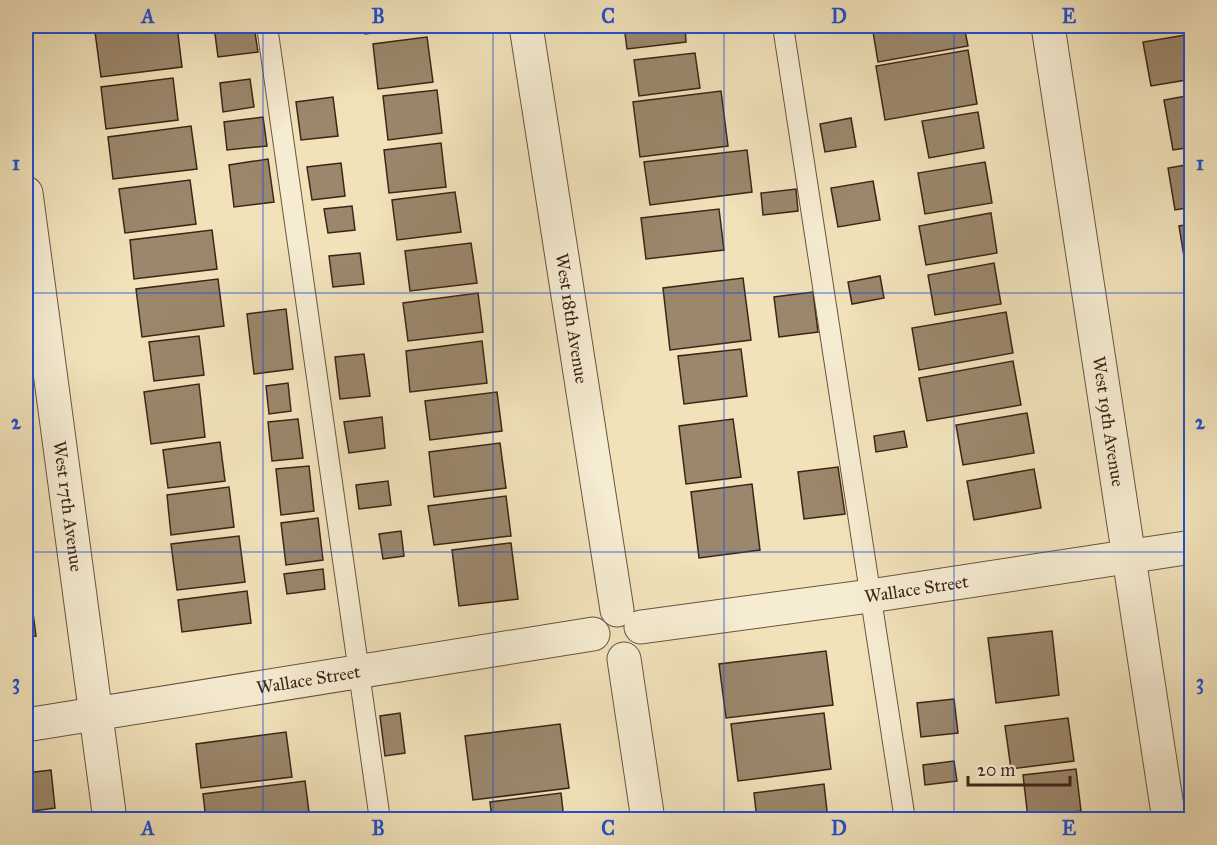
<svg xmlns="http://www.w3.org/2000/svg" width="1217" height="845" viewBox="0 0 1217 845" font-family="'IM FELL Great Primer',serif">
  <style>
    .building { fill: #9b876c; stroke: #3e2418; stroke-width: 1.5 }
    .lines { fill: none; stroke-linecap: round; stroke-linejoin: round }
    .service-casing { stroke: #6b5440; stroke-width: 22 }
    .minor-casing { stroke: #6b5440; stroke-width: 35 }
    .service { stroke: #f6ecd2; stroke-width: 20 }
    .minor { stroke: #f6ecd2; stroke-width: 33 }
    .grid { fill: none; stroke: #1d4ed8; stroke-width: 1.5; stroke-opacity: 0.55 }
    .labels { text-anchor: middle; stroke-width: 6; stroke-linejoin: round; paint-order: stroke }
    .street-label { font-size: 18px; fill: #3e2418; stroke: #f6ecd2 }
    .neatline { fill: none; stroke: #1d4ed8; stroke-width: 2 }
    .grid-label { font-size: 20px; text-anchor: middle; font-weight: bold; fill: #1d4ed8 }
  </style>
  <rect width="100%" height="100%" fill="#f1e2ba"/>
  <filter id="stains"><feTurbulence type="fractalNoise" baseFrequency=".00333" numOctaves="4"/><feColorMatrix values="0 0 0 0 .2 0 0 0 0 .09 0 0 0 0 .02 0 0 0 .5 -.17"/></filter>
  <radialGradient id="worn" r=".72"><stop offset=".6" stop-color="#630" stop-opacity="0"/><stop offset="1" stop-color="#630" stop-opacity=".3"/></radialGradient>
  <!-- building -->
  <g class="building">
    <polygon points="146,26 177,26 182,67 101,77 95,32"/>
    <polygon points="214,26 254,26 258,52 218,57"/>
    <polygon points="364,26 421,26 421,27 365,34"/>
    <polygon points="624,26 685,26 686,42 627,49"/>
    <polygon points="872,26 964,26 968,46 878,62"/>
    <polygon points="1192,34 1192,79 1151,86 1143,42"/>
    <polygon points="427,37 433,82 378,89 373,44"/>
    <polygon points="968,50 977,104 885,120 876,66"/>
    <polygon points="695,53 700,88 639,96 634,60"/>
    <polygon points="173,78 178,120 106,129 101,87"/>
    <polygon points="250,79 254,107 223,112 220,83"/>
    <polygon points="437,90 442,133 388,140 383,96"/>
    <polygon points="721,91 728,146 640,157 633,102"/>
    <polygon points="1192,95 1192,147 1173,150 1164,100"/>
    <polygon points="333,97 338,136 301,140 296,102"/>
    <polygon points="978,112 984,148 929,158 922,121"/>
    <polygon points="263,117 267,146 227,150 224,122"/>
    <polygon points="851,118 856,147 825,152 820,124"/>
    <polygon points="191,126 197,169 113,179 108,137"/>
    <polygon points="441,143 446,187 389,193 384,150"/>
    <polygon points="747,150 752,192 650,205 644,162"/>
    <polygon points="268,159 274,202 234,207 229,165"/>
    <polygon points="985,162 992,203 925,214 918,173"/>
    <polygon points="341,163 345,196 312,200 307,167"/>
    <polygon points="1192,164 1192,207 1175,210 1168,168"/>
    <polygon points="190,180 196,224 125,233 119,189"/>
    <polygon points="873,181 880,220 838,227 831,188"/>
    <polygon points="796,189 798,211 763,215 761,193"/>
    <polygon points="455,192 461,232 397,240 392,200"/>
    <polygon points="352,206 355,230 328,233 324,209"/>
    <polygon points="719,209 724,250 646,259 641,218"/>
    <polygon points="991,213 997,253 926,265 919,226"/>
    <polygon points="1192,224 1192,281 1188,281 1179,226"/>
    <polygon points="212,230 217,269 134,279 130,240"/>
    <polygon points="471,243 477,283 410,291 405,251"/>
    <polygon points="360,253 364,284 333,287 329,256"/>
    <polygon points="994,263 1001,304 935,315 928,275"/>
    <polygon points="880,276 884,298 852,304 848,282"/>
    <polygon points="743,278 751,340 670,350 663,288"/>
    <polygon points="218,279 224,326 142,337 136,289"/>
    <polygon points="813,292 818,332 779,337 774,297"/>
    <polygon points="478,293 483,332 408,341 403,303"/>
    <polygon points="1192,294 1192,331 1185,295"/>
    <polygon points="286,309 293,369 254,374 247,314"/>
    <polygon points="1006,312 1013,353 919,370 912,328"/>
    <polygon points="199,336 204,375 154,381 149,342"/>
    <polygon points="482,341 487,383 410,392 406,351"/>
    <polygon points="741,349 747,396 684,404 678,356"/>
    <polygon points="364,354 370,396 340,399 335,357"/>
    <polygon points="1013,361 1021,405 927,421 919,378"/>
    <polygon points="288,383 291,411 269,414 266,386"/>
    <polygon points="199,384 205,437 151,444 144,392"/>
    <polygon points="497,392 502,431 430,440 425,401"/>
    <polygon points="1027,413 1034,453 963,465 956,425"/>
    <polygon points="382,417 385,448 349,453 344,422"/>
    <polygon points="298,419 303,458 272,461 268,422"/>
    <polygon points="733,419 741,477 686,484 679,426"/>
    <polygon points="904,431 907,447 876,452 874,436"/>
    <polygon points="220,442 225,481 168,488 163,450"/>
    <polygon points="500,443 506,488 434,497 429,452"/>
    <polygon points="309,466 314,511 281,515 276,469"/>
    <polygon points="838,467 845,514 804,519 798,472"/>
    <polygon points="1034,469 1041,508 974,520 967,481"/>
    <polygon points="388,481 391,505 359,509 356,485"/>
    <polygon points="752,484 760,550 699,558 691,492"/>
    <polygon points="229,487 234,527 171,535 167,495"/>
    <polygon points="506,496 511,536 434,545 428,506"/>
    <polygon points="318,518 323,560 286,565 281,523"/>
    <polygon points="401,531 404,556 383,559 379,534"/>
    <polygon points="239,536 245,582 177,590 171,544"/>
    <polygon points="511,543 518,599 459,606 452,550"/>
    <polygon points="323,569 325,589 287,594 284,574"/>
    <polygon points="247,591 251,623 182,632 178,600"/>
    <polygon points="33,613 36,636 26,637 26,614"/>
    <polygon points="1052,631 1059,695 996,703 988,638"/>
    <polygon points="826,651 833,705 726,718 719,664"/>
    <polygon points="954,699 958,733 921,737 917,703"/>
    <polygon points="400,713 405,753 385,756 380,716"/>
    <polygon points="824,713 831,769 738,781 731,724"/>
    <polygon points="1068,718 1074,761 1011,769 1005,726"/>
    <polygon points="560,724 569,788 473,800 465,736"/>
    <polygon points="286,732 292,777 201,788 196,744"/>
    <polygon points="954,761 957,781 925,785 923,765"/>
    <polygon points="1076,769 1081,811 1028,818 1023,775"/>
    <polygon points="51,770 55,808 26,812 26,773"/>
    <polygon points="305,781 310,820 206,820 203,794"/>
    <polygon points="824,784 828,820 757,820 754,793"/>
    <polygon points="561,793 564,820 492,820 490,802"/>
  </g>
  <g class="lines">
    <!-- service casing -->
    <g class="service-casing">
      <g id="service">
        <polyline points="267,26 380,820"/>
        <polyline points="783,26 905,820"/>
      </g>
    </g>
    <!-- minor casing -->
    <g class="minor-casing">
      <g id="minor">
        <path id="s1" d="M526 26 617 610"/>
        <path id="s2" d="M1048 26 1169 820"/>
        <path id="s3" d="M26 193 110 820"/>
        <path id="s4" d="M641 627 870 596 1192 547"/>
        <polyline points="624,659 648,820"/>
        <path id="s5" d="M26 725 593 634"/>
      </g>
    </g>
    <!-- service -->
    <use href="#service" class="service"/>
    <!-- minor -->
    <use href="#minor" class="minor"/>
  </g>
  <!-- grid -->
  <path class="grid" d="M263 26V820M493 26V820M724 26V820M954 26V820M26 293H1192M26 552H1192"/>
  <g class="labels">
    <!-- street labels -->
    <g class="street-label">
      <text dy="6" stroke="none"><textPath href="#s1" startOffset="296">West 18th Avenue</textPath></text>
      <text dy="6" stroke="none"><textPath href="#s2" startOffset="400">West 19th Avenue</textPath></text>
      <text dy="6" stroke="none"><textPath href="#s3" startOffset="316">West 17th Avenue</textPath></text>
      <text dy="6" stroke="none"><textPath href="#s4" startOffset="278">Wallace Street</textPath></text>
      <text dy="6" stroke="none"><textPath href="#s5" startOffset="286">Wallace Street</textPath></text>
    </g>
  </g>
  <!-- margin -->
  <rect width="1217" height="845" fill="none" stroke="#f1e2ba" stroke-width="66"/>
  <!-- scale -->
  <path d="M968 776v9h102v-9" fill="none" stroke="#3e2418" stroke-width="3"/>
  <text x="977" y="776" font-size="18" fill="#3e2418" stroke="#f6ecd2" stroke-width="4.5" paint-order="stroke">20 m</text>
  <rect x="33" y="33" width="1151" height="779" class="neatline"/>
  <g class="grid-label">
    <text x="148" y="23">A</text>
    <text x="378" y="23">B</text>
    <text x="608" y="23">C</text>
    <text x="839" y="23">D</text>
    <text x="1069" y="23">E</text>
    <text x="16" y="170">1</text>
    <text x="1200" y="170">1</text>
    <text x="16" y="429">2</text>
    <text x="1200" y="429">2</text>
    <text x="16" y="689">3</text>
    <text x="1200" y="689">3</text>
    <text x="148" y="835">A</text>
    <text x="378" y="835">B</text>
    <text x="608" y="835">C</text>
    <text x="839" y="835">D</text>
    <text x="1069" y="835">E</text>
  </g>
  <rect width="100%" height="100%" filter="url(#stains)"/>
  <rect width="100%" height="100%" fill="url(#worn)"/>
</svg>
